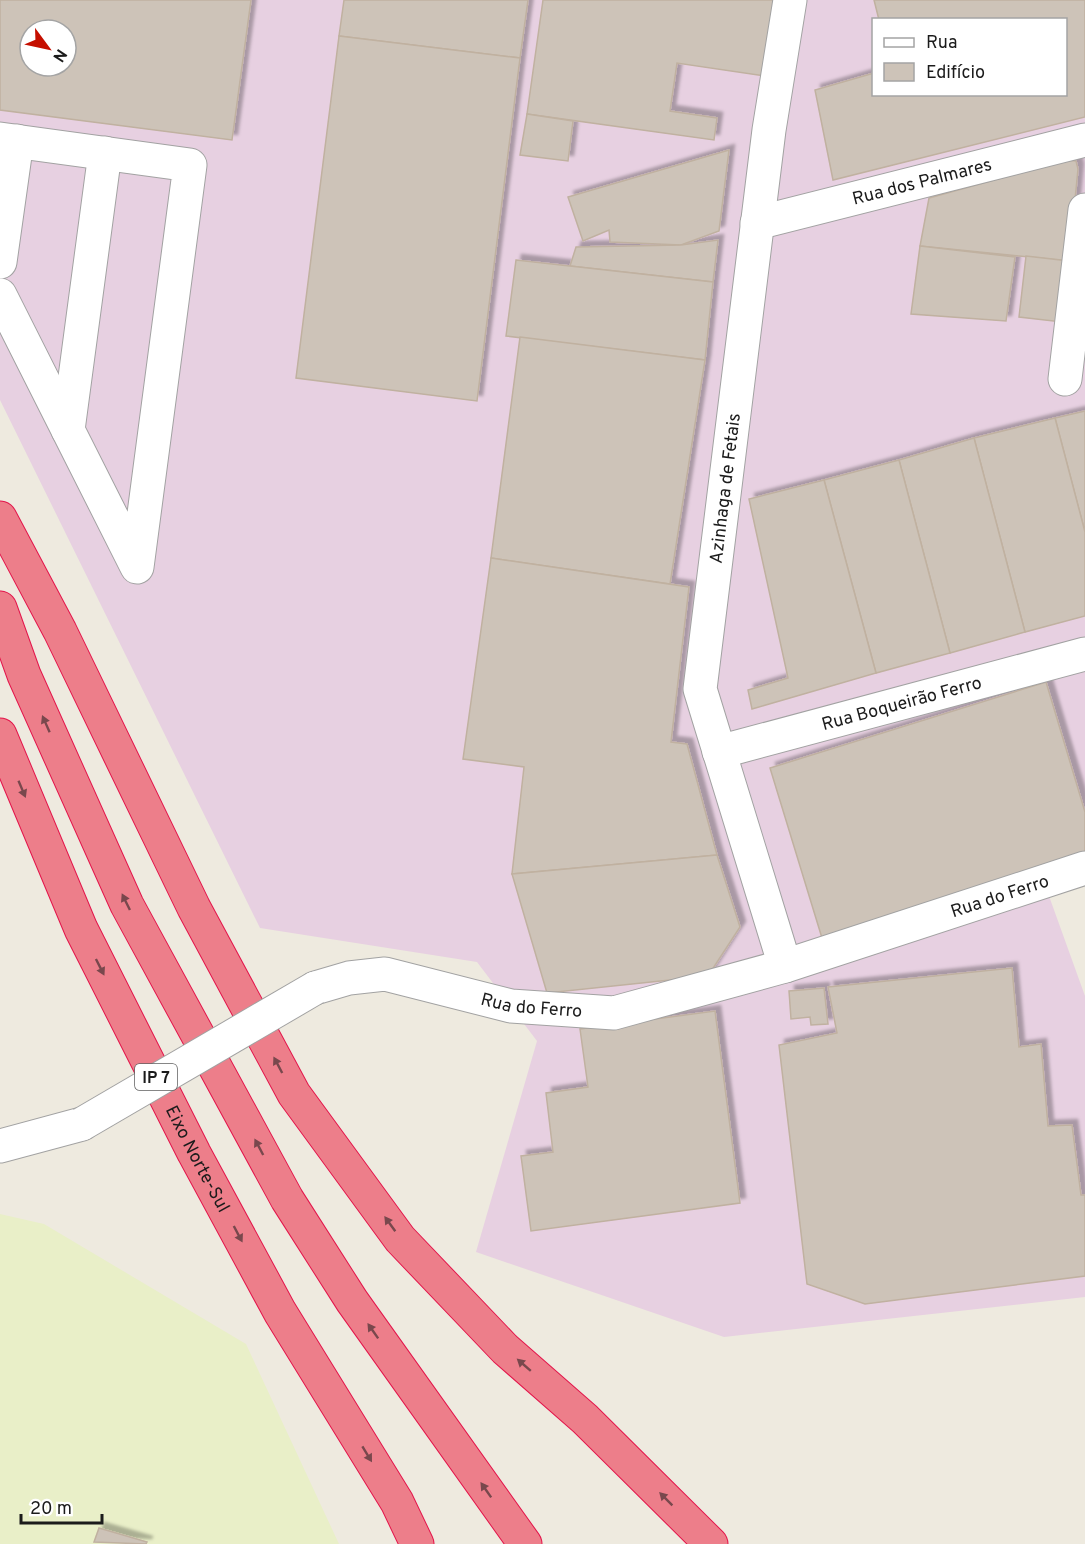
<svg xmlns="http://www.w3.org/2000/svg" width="1085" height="1544" viewBox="0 0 1085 1544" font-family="Overpass,sans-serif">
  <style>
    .industrial { fill: #e7d0e1; fill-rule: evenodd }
    .farmland { fill: #e9efc8 }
    .building { fill: #cdc3b8; stroke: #c0b1a0; stroke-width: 1.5; fill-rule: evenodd; filter: url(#shadow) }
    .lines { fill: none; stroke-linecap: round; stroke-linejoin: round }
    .minor-casing { stroke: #a2a2a2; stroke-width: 35 }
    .highway-casing { stroke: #e3154b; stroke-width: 35 }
    .minor { stroke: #fff; stroke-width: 33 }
    .highway { stroke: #ed7e8a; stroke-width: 33 }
    .minor-bridge-casing { stroke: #a2a2a2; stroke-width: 35; stroke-linecap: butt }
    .minor-bridge { stroke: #fff; stroke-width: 33 }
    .oneway { fill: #79484d }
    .labels { text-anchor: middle; stroke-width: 6; stroke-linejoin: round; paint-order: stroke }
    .shield { fill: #fff; stroke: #5f5f5f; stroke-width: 1.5 }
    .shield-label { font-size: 16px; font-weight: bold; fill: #1b1b1b }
    .street-label { font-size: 18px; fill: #1b1b1b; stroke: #fff }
  </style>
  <defs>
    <filter id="shadow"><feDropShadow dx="5.5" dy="-5.5" stdDeviation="1.5" flood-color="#0004"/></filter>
  </defs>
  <rect width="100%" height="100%" fill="#eeeadf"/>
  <!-- industrial -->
  <path class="industrial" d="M0 0H1085V859L1040 871 1085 996V1297L724 1337 476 1252 537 1041 477 962 260 928 0 400ZM874 20H1066V94H874ZM30 30H66V66H30Z"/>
  <!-- farmland -->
  <polygon class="farmland" points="0,1214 44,1224 246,1344 339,1544 0,1544"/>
  <!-- building -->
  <g class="building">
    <path d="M0 0H251L232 140 0 110ZM30 30H66V66H30Z"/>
    <polygon points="344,0 528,0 520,58 339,36"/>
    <polygon points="543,0 776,0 765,76 677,63 670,111 717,118 714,140 527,114"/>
    <polygon points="874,0 1085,0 1085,117 833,180 815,90 874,73 874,94 1066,94 1066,20 879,20"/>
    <polygon points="339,36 520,58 477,401 296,378"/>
    <polygon points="527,114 573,121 568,161 520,155"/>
    <polygon points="729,150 719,231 681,245 610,242 609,230 583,241 568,197"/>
    <polygon points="1067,160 1076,161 1078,169 1069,261 920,246 929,198"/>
    <polygon points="718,240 713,282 570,266 576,247 681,245"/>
    <polygon points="920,246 1015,257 1006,321 911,314"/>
    <polygon points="1026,256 1069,261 1062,322 1019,317"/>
    <polygon points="516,260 713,282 705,360 506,336"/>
    <polygon points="520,337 705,360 670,584 491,558"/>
    <polygon points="1085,411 1085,532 1055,418"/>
    <polygon points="1055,418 1085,532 1085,616 1025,632 974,438"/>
    <polygon points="974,438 1025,632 950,653 899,460"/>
    <polygon points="899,460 950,653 876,673 824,480"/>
    <polygon points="824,480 876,673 752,709 748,690 788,678 749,499"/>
    <polygon points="491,558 689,587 671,742 687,744 717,855 512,874 524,767 463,759"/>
    <polygon points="1046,682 1085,812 1085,857 822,938 770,768"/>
    <polygon points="717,855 740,927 708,976 547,993 512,874"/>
    <polygon points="1012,968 1019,1047 1041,1044 1048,1126 1072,1125 1081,1195 1085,1195 1085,1276 865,1304 807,1284 779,1045 837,1033 828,987"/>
    <polygon points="824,988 828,1024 811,1025 810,1017 791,1019 789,991"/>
    <polygon points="715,1011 740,1203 531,1231 521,1156 553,1152 546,1093 588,1087 580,1029"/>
    <polygon points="99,1528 147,1542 146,1544 94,1542"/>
  </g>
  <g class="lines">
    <!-- minor casing -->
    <g class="minor-casing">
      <g id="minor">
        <polyline points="0,139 190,165 137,567 0,295"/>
        <path id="s1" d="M757 223 1085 140"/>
        <polyline points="0,262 17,141"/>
        <polyline points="1065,379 1085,210"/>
        <polyline points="68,430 105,153"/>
        <path id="s2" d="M719 752 1085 654"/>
        <path id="s3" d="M785 966 700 689 769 130 790 0"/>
        <path id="s4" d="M315 988 349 978 385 974 511 1006 614 1013 785 966 1085 868"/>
        <polyline points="0,1146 82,1124"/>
      </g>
    </g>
    <!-- highway casing -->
    <g class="highway-casing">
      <g id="highway">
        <polyline points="0,518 60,631 194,908 294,1094 400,1239 505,1349 585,1419 711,1544"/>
        <polyline points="0,608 24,675 127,905 287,1199 352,1301 525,1544"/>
        <path id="s5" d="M0 735 81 929 194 1153 280 1312 397 1502 417 1544"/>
      </g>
    </g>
    <!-- minor -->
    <use href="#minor" class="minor"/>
    <!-- highway -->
    <use href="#highway" class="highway"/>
    <!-- minor-bridge casing -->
    <g class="minor-bridge-casing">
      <polyline id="minor-bridge" points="82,1124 315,988"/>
    </g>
    <!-- minor-bridge -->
    <use href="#minor-bridge" class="minor-bridge"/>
  </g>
  <!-- one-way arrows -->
  <defs><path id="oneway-solid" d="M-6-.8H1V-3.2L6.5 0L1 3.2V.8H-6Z" transform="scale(1.5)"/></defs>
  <g class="oneway">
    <use href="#oneway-solid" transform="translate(46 724) rotate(-114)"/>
    <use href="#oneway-solid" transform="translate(22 789) rotate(67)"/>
    <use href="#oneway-solid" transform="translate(126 902) rotate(-116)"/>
    <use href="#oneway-solid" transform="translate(100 967) rotate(63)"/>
    <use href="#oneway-solid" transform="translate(278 1065) rotate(-118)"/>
    <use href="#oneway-solid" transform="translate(259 1147) rotate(-118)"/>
    <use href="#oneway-solid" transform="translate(390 1224) rotate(-126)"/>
    <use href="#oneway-solid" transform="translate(238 1234) rotate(62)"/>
    <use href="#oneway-solid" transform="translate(373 1331) rotate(-125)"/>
    <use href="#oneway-solid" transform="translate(524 1365) rotate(-139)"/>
    <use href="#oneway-solid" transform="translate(367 1454) rotate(59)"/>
    <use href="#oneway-solid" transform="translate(486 1490) rotate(-125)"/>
    <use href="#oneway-solid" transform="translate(666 1499) rotate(-135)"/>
  </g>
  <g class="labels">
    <!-- shield labels -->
    <rect class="shield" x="135" y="1064" width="42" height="26" rx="4.5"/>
    <g class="shield-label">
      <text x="156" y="1083">IP 7</text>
    </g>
    <!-- street labels -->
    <g class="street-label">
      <text dy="6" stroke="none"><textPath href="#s1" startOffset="170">Rua dos Palmares</textPath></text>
      <text dy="6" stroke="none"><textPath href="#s3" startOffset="492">Azinhaga de Fetais</textPath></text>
      <text dy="6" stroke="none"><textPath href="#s2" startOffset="189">Rua Boqueirão Ferro</textPath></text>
      <text dy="6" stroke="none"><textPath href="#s4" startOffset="708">Rua do Ferro</textPath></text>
      <text dy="6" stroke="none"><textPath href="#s4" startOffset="222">Rua do Ferro</textPath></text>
      <text dy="6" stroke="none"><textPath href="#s5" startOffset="468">Eixo Norte-Sul</textPath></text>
    </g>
  </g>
  <!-- legend -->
  <rect x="872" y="18" width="195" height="78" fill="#ffffff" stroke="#a4a4a4" stroke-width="1.5"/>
  <rect x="884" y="38" width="30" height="9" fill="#ffffff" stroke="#a4a4a4" stroke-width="1.5"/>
  <text x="926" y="48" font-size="18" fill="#1b1b1b">Rua</text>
  <rect x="884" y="63" width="30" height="18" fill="#cdc3b8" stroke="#a4a4a4" stroke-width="1.5"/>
  <text x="926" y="78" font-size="18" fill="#1b1b1b">Edifício</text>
  <!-- north arrow -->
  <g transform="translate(48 48) rotate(123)"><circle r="28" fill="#ffffff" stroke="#a4a4a4" stroke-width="1.5"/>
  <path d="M0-4.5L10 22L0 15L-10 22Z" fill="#c50f00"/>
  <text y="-9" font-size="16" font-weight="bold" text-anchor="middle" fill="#1b1b1b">N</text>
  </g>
  <!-- scale -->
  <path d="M21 1514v9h81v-9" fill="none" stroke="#1b1b1b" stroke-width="3"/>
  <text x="30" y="1514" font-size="18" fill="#1b1b1b" stroke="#ffffff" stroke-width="4.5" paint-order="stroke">20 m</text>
</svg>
